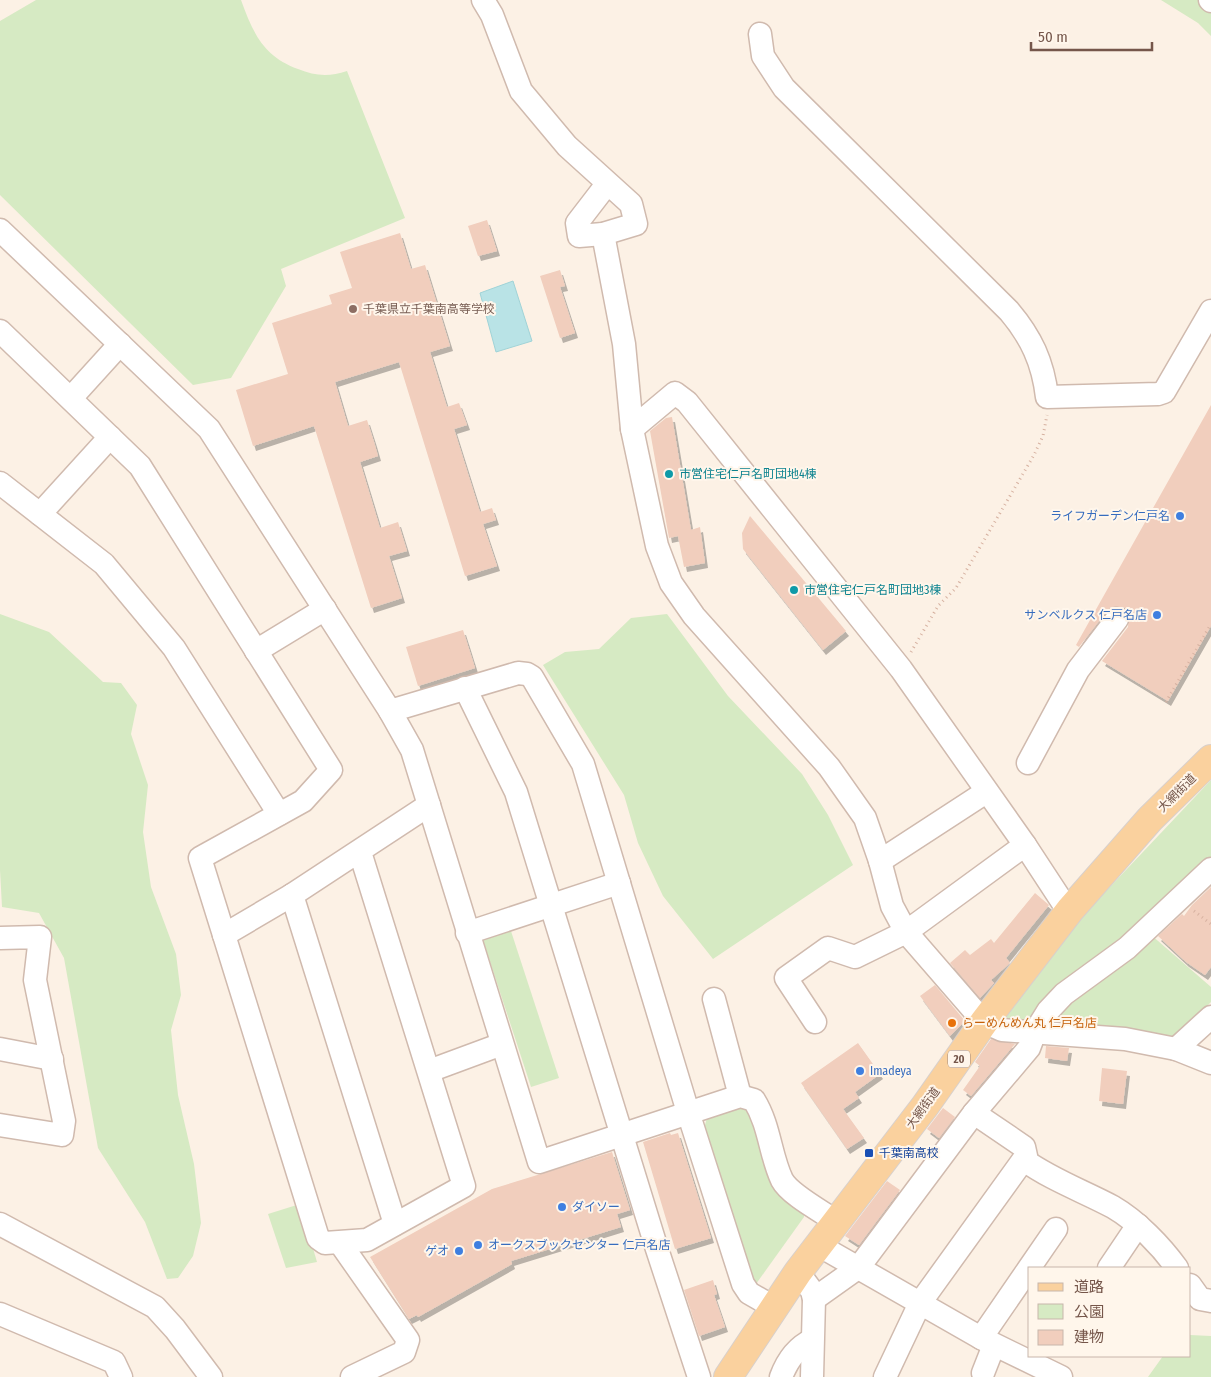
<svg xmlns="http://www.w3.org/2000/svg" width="1211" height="1377" viewBox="0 0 1211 1377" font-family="'Fira Sans Condensed','Noto Sans JP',sans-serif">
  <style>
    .green { fill: #d6eac3 }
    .water { fill: #b9e3e6; stroke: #a0d3d7 }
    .building { fill: #f1cebd; filter: url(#shadow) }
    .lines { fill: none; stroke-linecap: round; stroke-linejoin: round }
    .minor-casing { stroke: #d0baae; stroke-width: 25 }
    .major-casing { stroke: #d8d0cc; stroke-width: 30 }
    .path { stroke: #d6b1a0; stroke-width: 3; stroke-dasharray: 1 4; stroke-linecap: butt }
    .minor { stroke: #fff; stroke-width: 22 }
    .major { stroke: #fad19e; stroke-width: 28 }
    .education-dot { fill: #8d6e63; stroke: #fff6eb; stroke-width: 2 }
    .culture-dot { fill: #0f9aa8; stroke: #fff6eb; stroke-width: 2 }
    .shop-dot { fill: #3f7fe0; stroke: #fff6eb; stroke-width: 2 }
    .food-dot { fill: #e8710a; stroke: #fff6eb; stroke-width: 2 }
    .transit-dot { fill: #1a4fb4; stroke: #fff6eb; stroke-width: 2 }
    .labels { text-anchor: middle; stroke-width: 4; stroke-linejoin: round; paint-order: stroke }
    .shield { fill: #fff6eb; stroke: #9e867a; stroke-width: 1 }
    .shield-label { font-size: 11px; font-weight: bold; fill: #75564a }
    .education-label { font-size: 12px; fill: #785e54; stroke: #fff6eb; text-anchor: start }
    .culture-label { font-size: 12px; fill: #0d838f; stroke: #fff6eb; text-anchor: start }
    .shop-label { font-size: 12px; fill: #366cbe; stroke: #fff6eb; text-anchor: end }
    .street-label { font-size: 12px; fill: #75564a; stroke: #fff6eb }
    .food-label { font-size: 12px; fill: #c56008; stroke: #fff6eb; text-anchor: start }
    .transit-label { font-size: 12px; fill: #164399; stroke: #fff6eb; text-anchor: start }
  </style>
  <defs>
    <filter id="shadow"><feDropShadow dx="3" dy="5" stdDeviation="0" flood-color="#0004"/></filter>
  </defs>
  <rect width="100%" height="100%" fill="#fcf1e5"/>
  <!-- green -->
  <g class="green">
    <path d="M36 0H241C253 33 263 56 298 69 315 76 329 77 347 71L405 218 281 269 286 286 231 378 193 385 0 195V21Z"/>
    <polygon points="1161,0 1211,0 1211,36 1198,23"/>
    <polygon points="0,614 49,632 103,682 121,683 137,705 131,734 148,785 143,832 151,887 176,954 181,995 171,1030 178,1095 194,1164 201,1223 193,1256 178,1278 167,1279 145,1222 98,1148 64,958 39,913 2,907 0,870"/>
    <polygon points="667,614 728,696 802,774 828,815 853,865 713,959 663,896 638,843 624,795 543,665 565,652 599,649 631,618"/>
    <polygon points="1211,780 1211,862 1025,1028 1000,1019 1073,926"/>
    <polygon points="509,925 559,1078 531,1087 481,934"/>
    <polygon points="1150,934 1211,987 1211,1002 1171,1042 1045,1028 1064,1000"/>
    <polygon points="742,1106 752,1112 804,1210 804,1217 756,1284 751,1279 704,1128 708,1115"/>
    <polygon points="300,1204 317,1262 286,1268 268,1214"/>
    <polygon points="1190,1335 1211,1336 1211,1377 1148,1377 1163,1356 1190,1356"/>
  </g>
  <!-- water -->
  <polygon class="water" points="513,281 532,341 496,352 480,293"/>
  <!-- building -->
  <g class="building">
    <polygon points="487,220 497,251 478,256 468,226"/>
    <polygon points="400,233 411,269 425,265 450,346 430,352 447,407 459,403 467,425 454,429 480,512 492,508 496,520 483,524 497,566 465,576 399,362 335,382 348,426 367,420 374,442 378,456 360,462 380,528 398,522 407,551 389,556 402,598 371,608 314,426 253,446 236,390 288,374 272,323 332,304 329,295 352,288 340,252"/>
    <polygon points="560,270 565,286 560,287 575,333 560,338 540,276"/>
    <polygon points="1211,405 1211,626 1168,701 1102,661 1128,627 1129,614 1125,608 1112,607 1107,611 1079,647 1076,645"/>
    <polygon points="672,417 691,530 700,527 705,563 684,567 678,536 669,538 650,431 666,418"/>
    <polygon points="750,516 846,631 823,650 743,549 742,533"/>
    <polygon points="463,630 475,668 418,686 406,647"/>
    <polygon points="1211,887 1211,967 1205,975 1186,962 1158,936 1182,914 1184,916 1192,905"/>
    <polygon points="1035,893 1049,905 1006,958 1010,963 991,980 994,983 980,998 950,963 965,950 970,955 991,939 994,943"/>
    <polygon points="935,985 965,1021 950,1036 920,996"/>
    <polygon points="991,1039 1015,1044 971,1096 963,1090 980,1066 975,1062"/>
    <polygon points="858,1043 880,1074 855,1092 859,1098 843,1109 864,1138 847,1149 801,1083"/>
    <polygon points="1046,1046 1069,1048 1067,1061 1045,1058"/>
    <polygon points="1102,1068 1127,1071 1123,1104 1099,1101"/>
    <polygon points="943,1108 955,1117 939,1138 927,1129"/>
    <polygon points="670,1133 671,1135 678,1133 711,1238 675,1249 643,1142"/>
    <polygon points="612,1152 630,1210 617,1214 621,1227 511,1261 512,1264 418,1317 417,1315 409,1319 370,1257 492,1189"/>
    <polygon points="887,1181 900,1190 859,1245 845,1236"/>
    <polygon points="713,1280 717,1294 714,1295 725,1327 699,1336 684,1290"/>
  </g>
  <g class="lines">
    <!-- minor casing -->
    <g class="minor-casing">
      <g id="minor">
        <polyline points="483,0 492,15 521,91 567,146 631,204 636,224 603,234 579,236 577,223 607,184"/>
        <polyline points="1210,0 1211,1"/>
        <path d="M760 34 763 56 784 88 1009 311C1031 337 1043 362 1047 397L1158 394 1164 392 1211 311"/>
        <path d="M0 230 209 429 390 711 412 750 539 1162 740 1096 754 1100C770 1126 770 1155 782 1180 790 1195 823 1212 837 1222"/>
        <polyline points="603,234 624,344 632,429 657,546 671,583 694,616 829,767 865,818 880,861 892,906 906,932 984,1022 1002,1030 1125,1039 1176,1049 1211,1063"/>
        <polyline points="0,331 140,466 331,770 303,801 200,858 224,935"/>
        <polyline points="71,398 120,344"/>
        <polyline points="632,429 675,393 687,402 901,669 1025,845 1063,903 1070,910"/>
        <polyline points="0,483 104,564 174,648 279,814"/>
        <polyline points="40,514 110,437"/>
        <polyline points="256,651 325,609"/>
        <polyline points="465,688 516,792 656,1246 699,1377"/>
        <polyline points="390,711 518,673 527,674 532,677 583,764 688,1112 743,1284 749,1293 775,1308"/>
        <polyline points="1028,763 1078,670 1117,619"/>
        <polyline points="360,852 464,1186 367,1240 325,1243 318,1238 224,935 292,895 429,805"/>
        <polyline points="880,861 986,792"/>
        <polyline points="292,895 395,1224"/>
        <polyline points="467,933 619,883"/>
        <polyline points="0,938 40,937 35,980 64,1121 62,1135 0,1125"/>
        <polyline points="714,999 740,1096"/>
        <polyline points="815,1022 786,978 828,948 855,957 906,932 1025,845"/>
        <polyline points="0,1049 52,1059"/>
        <polyline points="1176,1049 1211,1017"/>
        <polyline points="429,1071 502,1044"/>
        <path d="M1024 1160C1052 1180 1083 1191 1113 1207 1137 1221 1161 1246 1177 1268"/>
        <polyline points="0,1224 155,1307 175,1329 211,1377"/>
        <polyline points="340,1243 408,1340 404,1352 352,1377"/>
        <polyline points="820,1246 981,1338 1061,1377"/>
        <polyline points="1109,1268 1138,1225"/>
        <polyline points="798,1272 812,1291 814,1299 812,1377"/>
        <polyline points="1190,1285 1200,1299 1211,1301"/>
        <polyline points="814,1299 859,1267 974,1113 1029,1048 1035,1032 1048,1011 1064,994 1127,948 1211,869"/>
        <polyline points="0,1314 114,1362 121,1377"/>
        <polyline points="981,1338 1056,1229"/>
        <polyline points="983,1373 994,1345"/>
        <path d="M781 1377C787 1361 797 1347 812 1340"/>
        <polyline points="885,1377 920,1303 1026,1156 1024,1147 974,1113"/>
      </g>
    </g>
    <!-- major casing -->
    <g class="major-casing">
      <polyline id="major" points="728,1377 798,1272 925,1106 984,1022 1070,910 1150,819 1211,759"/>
    </g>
    <!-- path -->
    <g class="path">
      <polyline points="911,652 938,606 956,588 1034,455 1043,436 1047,415"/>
      <polyline points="1166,702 1211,624"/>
      <polyline points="1194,911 1211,924"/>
    </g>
    <!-- minor -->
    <use href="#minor" class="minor"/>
    <!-- major -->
    <use href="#major" class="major"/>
  </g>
  <!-- markers -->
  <circle class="education-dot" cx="353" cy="309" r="5"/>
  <g class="culture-dot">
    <circle cx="669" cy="474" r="5"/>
    <circle cx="794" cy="590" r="5"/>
  </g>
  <g class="shop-dot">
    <circle cx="1180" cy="516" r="5"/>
    <circle cx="1157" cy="615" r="5"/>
    <circle cx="860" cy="1071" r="5"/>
    <circle cx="562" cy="1207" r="5"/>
    <circle cx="478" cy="1245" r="5"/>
    <circle cx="459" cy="1251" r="5"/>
  </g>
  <circle class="food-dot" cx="952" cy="1023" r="5"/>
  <rect class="transit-dot" x="864" y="1148" width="10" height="10" rx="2.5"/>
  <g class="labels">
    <!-- shield labels -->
    <rect class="shield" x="948" y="1050.5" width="22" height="17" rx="4"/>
    <g class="shield-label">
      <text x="959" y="1063">20</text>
    </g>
    <!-- education labels -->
    <g class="education-label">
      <text x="363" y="313">千葉県立千葉南高等学校</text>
    </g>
    <!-- culture labels -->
    <g class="culture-label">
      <text x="679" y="478">市営住宅仁戸名町団地4棟</text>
      <text x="804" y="594">市営住宅仁戸名町団地3棟</text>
    </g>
    <!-- shop labels -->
    <g class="shop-label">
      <text x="1170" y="520">ライフガーデン仁戸名</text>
      <text x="1147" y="619">サンベルクス 仁戸名店</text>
      <text x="870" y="1075" text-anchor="start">Imadeya</text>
      <text x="572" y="1211" text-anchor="start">ダイソー</text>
      <text x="488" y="1249" text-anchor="start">オークスブックセンター 仁戸名店</text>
      <text x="449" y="1255">ゲオ</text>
    </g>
    <!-- street labels -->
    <g class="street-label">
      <text transform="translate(1177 793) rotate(-45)" y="4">大網街道</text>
      <text transform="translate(923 1108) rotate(-54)" y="4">大網街道</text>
    </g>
    <!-- food labels -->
    <g class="food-label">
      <text x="962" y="1027">らーめんめん丸 仁戸名店</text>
    </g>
    <!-- transit labels -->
    <g class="transit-label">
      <text x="879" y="1157">千葉南高校</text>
    </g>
  </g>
  <!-- legend -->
  <rect x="1028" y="1267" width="162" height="90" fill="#fff6eb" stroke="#c8b6ab"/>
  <rect x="1038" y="1283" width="25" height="8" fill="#fad19e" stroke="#c8b6ab"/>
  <text x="1074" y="1292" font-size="15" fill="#75564a">道路</text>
  <rect x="1038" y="1304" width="25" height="15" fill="#d6eac3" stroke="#c8b6ab"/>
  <text x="1074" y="1317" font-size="15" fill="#75564a">公園</text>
  <rect x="1038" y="1330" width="25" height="15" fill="#f1cebd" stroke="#c8b6ab"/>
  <text x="1074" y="1342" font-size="15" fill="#75564a">建物</text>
  <!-- scale -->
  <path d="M1031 42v8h121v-8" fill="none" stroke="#75564a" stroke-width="2.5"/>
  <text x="1038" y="42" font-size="15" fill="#75564a" stroke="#fff6eb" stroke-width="4" paint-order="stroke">50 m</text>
</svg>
